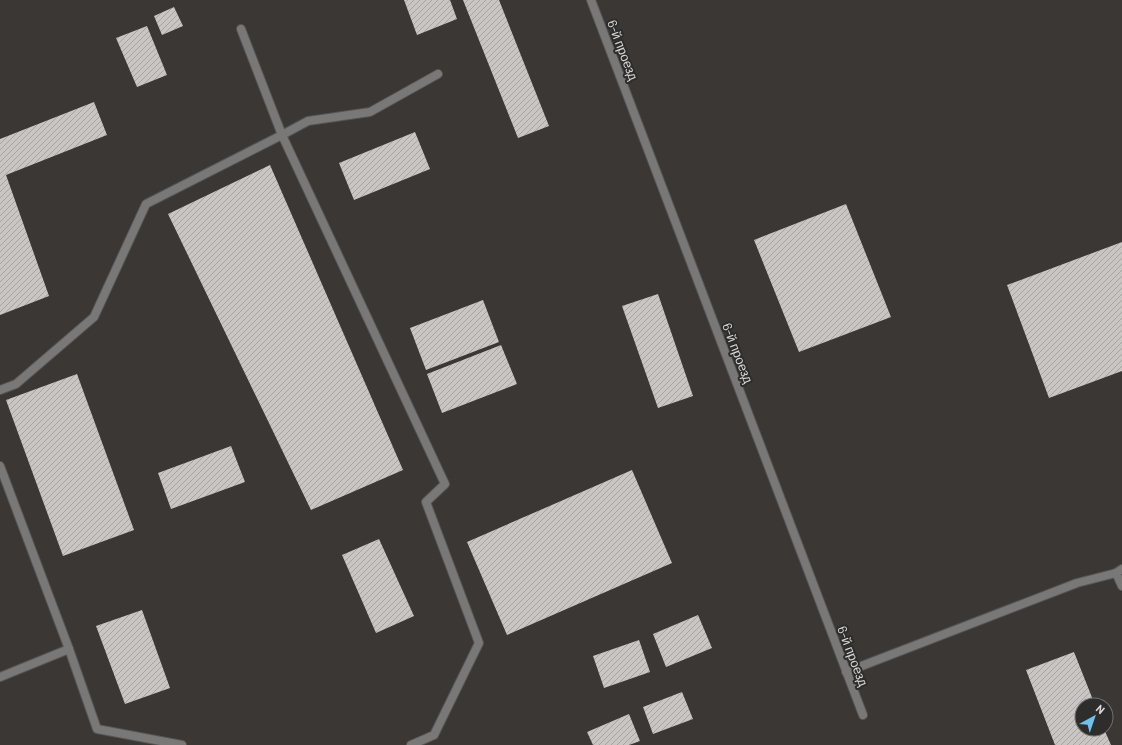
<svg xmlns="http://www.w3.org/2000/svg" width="1122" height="745" viewBox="0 0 1122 745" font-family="Barlow,sans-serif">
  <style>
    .building { fill: url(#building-hatch) }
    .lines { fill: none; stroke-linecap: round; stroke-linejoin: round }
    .service-casing { stroke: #575452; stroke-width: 10 }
    .minor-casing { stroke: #575452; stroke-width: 10 }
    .service { stroke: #797877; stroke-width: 8 }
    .minor { stroke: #797877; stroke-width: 8 }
    .labels { text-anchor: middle; stroke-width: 4; stroke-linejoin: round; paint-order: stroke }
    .street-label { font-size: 13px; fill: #dad8d7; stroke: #2f2d2b }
  </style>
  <defs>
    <pattern id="building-hatch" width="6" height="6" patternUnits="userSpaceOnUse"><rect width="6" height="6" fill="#c8c5c2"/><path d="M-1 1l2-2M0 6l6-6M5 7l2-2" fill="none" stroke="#a6a4a2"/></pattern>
  </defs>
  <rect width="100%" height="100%" fill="#3a3735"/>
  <!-- building -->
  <g class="building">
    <polygon points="404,0 450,0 457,19 417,35"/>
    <polygon points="463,0 499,0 549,126 518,138"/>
    <polygon points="174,7 183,26 162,35 154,16"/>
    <polygon points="147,26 167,75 137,87 116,38"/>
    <polygon points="94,102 107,135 6,175 49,296 0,315 0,139"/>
    <polygon points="415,132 430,169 354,200 339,163"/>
    <polygon points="270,165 403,470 311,510 168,214"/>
    <polygon points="846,204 891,317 799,352 754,240"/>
    <polygon points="1122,242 1122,371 1049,398 1007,285"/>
    <polygon points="658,294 693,396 658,408 622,306"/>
    <polygon points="483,300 499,342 426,370 410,328"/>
    <polygon points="501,345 517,384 442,413 427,374"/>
    <polygon points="77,374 134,530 63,556 6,400"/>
    <polygon points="231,446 245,482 171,509 158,473"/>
    <polygon points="632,470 672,563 507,635 467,542"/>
    <polygon points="379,539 414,616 376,633 342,555"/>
    <polygon points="142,610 170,688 125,704 96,626"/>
    <polygon points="698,615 712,648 666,667 653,634"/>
    <polygon points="639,640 650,672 604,688 593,656"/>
    <polygon points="1074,652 1095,705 1082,705 1082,729 1104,729 1111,745 1055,745 1026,670"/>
    <polygon points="682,692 693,719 653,734 643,707"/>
    <polygon points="629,714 640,741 629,745 593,745 587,732"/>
  </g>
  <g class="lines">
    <!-- service casing -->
    <g class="service-casing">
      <g id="service">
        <polyline points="241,29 282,135 308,121 370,112 438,74"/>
        <polyline points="0,390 16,384 94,317 146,204 282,135 445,484 426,502 479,643 434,735 411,745"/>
        <polyline points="0,466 69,649 97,729 182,745"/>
        <polyline points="1116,573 1122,586"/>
        <polyline points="846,672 1077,583 1116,573 1122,569"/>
        <polyline points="0,677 69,649"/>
      </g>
    </g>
    <!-- minor casing -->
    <g class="minor-casing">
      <polyline id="minor" points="591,0 863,715"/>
    </g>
    <!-- service -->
    <use href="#service" class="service"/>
    <!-- minor -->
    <use href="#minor" class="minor"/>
  </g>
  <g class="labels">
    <!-- street labels -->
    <g class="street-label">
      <text transform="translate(623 50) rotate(69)" y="5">6-й проезд</text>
      <text transform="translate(738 353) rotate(69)" y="5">6-й проезд</text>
      <text transform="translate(853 656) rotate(69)" y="5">6-й проезд</text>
    </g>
  </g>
  <!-- north arrow -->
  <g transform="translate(1094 717) rotate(40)"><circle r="19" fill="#2f2d2b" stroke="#737170"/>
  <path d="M0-3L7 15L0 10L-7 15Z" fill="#6cc3f2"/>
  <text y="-6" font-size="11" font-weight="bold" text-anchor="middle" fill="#dad8d7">N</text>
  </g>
</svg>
